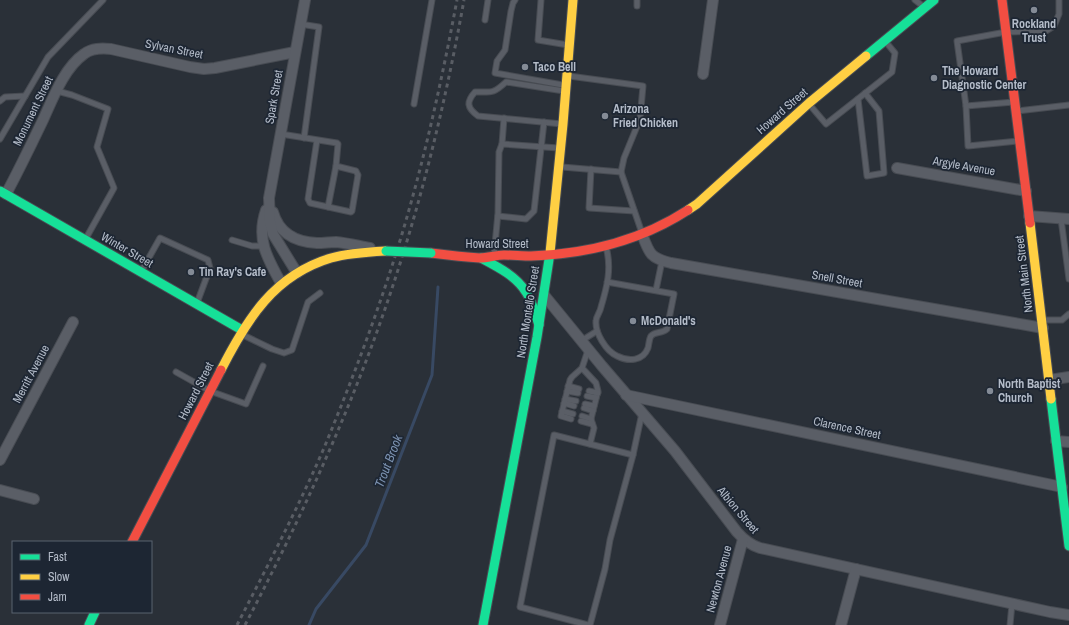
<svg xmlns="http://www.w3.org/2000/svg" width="1069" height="625" viewBox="0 0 1069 625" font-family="'Archivo Narrow',sans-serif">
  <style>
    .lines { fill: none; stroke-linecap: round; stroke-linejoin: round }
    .stream { stroke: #384963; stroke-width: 3 }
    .lane-casing { stroke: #484c53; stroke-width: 7 }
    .street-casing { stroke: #484c53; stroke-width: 12 }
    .fast-casing { stroke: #484c53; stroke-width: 11 }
    .slow-casing { stroke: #484c53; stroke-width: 11 }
    .jam-casing { stroke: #484c53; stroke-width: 11 }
    .lane { stroke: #5a5e66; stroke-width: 5 }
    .street { stroke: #5a5e66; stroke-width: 10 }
    .fast { stroke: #16e098; stroke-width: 9 }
    .slow { stroke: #ffcf43; stroke-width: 9 }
    .jam { stroke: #f24e42; stroke-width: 9 }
    .rail { stroke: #595d64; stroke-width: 3; stroke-dasharray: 4 4; stroke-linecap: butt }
    .fast-bridge-casing { stroke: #484c53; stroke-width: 11; stroke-linecap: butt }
    .fast-bridge { stroke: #16e098; stroke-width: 9 }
    .poi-dot { fill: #848b96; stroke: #1d2633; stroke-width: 1.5 }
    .labels { text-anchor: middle; stroke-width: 3.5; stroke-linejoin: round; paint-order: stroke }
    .poi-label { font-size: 12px; font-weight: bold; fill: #b4bcc9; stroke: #1d2633; text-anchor: start }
    .street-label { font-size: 12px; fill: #b4bcc9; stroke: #1d2633 }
    .water-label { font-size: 13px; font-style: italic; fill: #7c92b1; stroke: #1d2633 }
  </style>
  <rect width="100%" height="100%" fill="#2a3038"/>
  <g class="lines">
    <!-- stream -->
    <polyline class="stream" points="309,625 316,609 366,545 432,375 438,287"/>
    <!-- lane casing -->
    <g class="lane-casing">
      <g id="lane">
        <polyline points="515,0 513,3 511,11 505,50 497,61 495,73 563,85"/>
        <polyline points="541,0 538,40 568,45"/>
        <polyline points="637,0 637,6"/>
        <polyline points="915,0 924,7"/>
        <polyline points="485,20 488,0"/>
        <polyline points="300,24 319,27 304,138"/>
        <polyline points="569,76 643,86 640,119 624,158 621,172"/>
        <polyline points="57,91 72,95 108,109 97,147 114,188 85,240"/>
        <polyline points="858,99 867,176 884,173 879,111 865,93"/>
        <polyline points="0,101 5,97 25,96"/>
        <polyline points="1014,102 966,106 957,41 1006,32 1046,31 1054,26 1059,14 1059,0"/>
        <polyline points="414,104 432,0"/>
        <polyline points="809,104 826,124 892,72 895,53 885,41"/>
        <polyline points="966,106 968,146 1019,141"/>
        <polyline points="1017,111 1069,105"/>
        <path d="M562 124 478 116C467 108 466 102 475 92 492 92 493 94 506 82L564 91"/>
        <path d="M281 134C299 137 318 140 337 143L338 144 336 166 356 171 358 175 352 211 351 212 310 203 308 199 317 140"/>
        <polyline points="0,139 48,57 103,0"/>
        <polyline points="502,144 504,118"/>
        <polyline points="562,167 621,172 642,233"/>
        <polyline points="591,169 589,208 634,211"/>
        <polyline points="328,207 336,166"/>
        <polyline points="498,216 526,219 534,211 544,122"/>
        <polyline points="1061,219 1069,279"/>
        <polyline points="232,240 252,246 263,246"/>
        <path d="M606 247C612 268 607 287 601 307 600 313 596 316 596 321 595 333 606 351 617 356 629 362 643 361 648 348 649 344 649 339 651 336 655 331 662 334 667 329L674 294 607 282"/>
        <polyline points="494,255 498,213 499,152 502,144 559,148"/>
        <polyline points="142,270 160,238 208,260 210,268 197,303"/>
        <polyline points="656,290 662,261"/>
        <polyline points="1042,320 1062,320 1069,314"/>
        <polyline points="241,334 272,349 284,353 292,350 308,302 320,293"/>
        <polyline points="581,341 597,331"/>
        <polyline points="582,368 596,383 598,391 591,419 594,428 590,444"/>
        <polyline points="176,372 210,391 246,404 263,366"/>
        <polyline points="568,386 579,389"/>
        <polyline points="567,391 578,393"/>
        <polyline points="589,391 598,393"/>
        <polyline points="587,396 596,398"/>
        <polyline points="565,399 576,401"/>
        <polyline points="564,403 574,406"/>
        <polyline points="585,404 594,406"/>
        <polyline points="584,408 593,411"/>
        <polyline points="562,411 573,414"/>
        <polyline points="582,416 591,419"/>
        <polyline points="571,419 561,416 570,380 572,377 582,368 588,350"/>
        <polyline points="581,421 592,424"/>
        <polyline points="588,625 520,607 554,435 633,455"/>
        <polyline points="590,625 605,569 610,540 633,455 642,413"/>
        <polyline points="1010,625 1012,604"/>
      </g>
    </g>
    <!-- street casing -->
    <g class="street-casing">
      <g id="street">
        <polyline points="703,74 713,0"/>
        <polyline points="897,168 1026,191"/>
        <path d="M6 194C19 170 31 145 43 120 53 98 64 68 84 54 92 48 101 48 111 49L190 67 204 69 215 68 295 52"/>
        <path d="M266 210C256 239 267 258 281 283"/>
        <path d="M273 212C279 234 296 242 317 243 324 243 330 242 336 242 347 243 359 246 370 248"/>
        <polyline points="1029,216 1069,219"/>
        <path d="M642 234C649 253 650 258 671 263L1043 328"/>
        <polyline points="297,273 273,234 270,222 269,198 305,0"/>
        <path d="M544 295 602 366 675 451 737 532C744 540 750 545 760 548L1050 612 1069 615"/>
        <polyline points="1049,380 1069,377"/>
        <polyline points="626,395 1062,487"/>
        <polyline points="1056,441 1069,442"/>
        <polyline points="0,460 73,322"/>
        <polyline points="0,490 34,499"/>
        <polyline points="720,625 743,539"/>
        <polyline points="841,625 856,569"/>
      </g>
    </g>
    <!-- fast casing -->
    <g class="fast-casing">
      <g id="fast">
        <polyline points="866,56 934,0"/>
        <polyline points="0,191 242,330"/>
        <path d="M481 258C498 267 516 276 526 292 533 302 535 314 539 325"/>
        <polyline points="1051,399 1069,546"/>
        <polyline points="89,625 95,612"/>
        <polyline points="483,625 537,337 550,253"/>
      </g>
    </g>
    <!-- slow casing -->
    <g class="slow-casing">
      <g id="slow">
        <polyline points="688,210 697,204 809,103 866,56"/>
        <polyline points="1030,223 1051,399"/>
        <polyline points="550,253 563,124 573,0"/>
        <path d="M221 370C247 319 274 275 331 258 349 253 368 252 386 251"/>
      </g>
    </g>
    <!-- jam casing -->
    <g class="jam-casing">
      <g id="jam">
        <polyline points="1002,0 1030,223"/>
        <path d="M431 253C447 255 464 257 480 258 488 258 496 255 504 255 513 255 522 256 531 256 586 254 642 240 688 210"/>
        <polyline points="132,542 221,370"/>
      </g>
    </g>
    <!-- lane -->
    <use href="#lane" class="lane"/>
    <!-- street -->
    <use href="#street" class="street"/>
    <!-- fast -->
    <use href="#fast" class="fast"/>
    <!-- slow -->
    <use href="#slow" class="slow"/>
    <!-- jam -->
    <use href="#jam" class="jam"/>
    <!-- rail -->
    <g class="rail">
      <path d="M237 625C267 567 298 508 324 448 353 378 380 307 402 234 425 157 442 79 457 0"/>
      <path d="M245 625C296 528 342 429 379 326 417 220 444 111 464 0"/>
    </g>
    <!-- fast-bridge casing -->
    <g class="fast-bridge-casing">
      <polyline id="fast-bridge" points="386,251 431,253"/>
    </g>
    <!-- fast-bridge -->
    <use href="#fast-bridge" class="fast-bridge"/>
  </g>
  <!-- markers -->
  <g class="poi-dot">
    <circle cx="1034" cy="10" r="4"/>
    <circle cx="525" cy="67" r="4"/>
    <circle cx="934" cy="78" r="4"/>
    <circle cx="605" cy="116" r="4"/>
    <circle cx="191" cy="272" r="4"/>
    <circle cx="633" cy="321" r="4"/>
    <circle cx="990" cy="391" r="4"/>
  </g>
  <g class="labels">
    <!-- poi labels -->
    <g class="poi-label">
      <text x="1034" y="28" text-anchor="middle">Rockland<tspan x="1034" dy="14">Trust</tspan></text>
      <text x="533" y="71">Taco Bell</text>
      <text x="942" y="75">The Howard<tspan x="942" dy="14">Diagnostic Center</tspan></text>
      <text x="613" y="113">Arizona<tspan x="613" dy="14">Fried Chicken</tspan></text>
      <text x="199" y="276">Tin Ray's Cafe</text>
      <text x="641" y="325">McDonald's</text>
      <text x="998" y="388">North Baptist<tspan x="998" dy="14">Church</tspan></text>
    </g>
    <!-- street labels -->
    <g class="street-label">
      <text transform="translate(174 49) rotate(11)" y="4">Sylvan Street</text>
      <text transform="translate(274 97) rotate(-80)" y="4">Spark Street</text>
      <text transform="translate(33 111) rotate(-64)" y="4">Monument Street</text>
      <text transform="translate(782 111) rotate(-41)" y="4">Howard Street</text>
      <text transform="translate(964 166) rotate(10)" y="4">Argyle Avenue</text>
      <text x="497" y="248">Howard Street</text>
      <text transform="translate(127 250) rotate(30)" y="4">Winter Street</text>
      <text transform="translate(1024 274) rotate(-97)" y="4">North Main Street</text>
      <text transform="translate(837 279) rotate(10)" y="4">Snell Street</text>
      <text transform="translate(528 312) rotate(-81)" y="4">North Montello Street</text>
      <text transform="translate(31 374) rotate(-62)" y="4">Merritt Avenue</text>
      <text transform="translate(196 391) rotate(-63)" y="4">Howard Street</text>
      <text transform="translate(847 428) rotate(12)" y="4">Clarence Street</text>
      <text transform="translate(738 510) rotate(50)" y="4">Albion Street</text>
      <text transform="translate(719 579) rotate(-75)" y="4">Newton Avenue</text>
    </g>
    <!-- water labels -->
    <g class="water-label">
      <text transform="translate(388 461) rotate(-69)" y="5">Trout Brook</text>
    </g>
  </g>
  <!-- legend -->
  <rect x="12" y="541" width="140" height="72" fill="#1d2633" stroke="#59626f"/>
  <rect x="20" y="554" width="20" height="6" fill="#16e098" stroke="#59626f"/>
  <text x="48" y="561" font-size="12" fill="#b4bcc9">Fast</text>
  <rect x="20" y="574" width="20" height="6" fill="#ffcf43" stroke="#59626f"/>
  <text x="48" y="581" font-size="12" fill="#b4bcc9">Slow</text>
  <rect x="20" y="594" width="20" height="6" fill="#f24e42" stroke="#59626f"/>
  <text x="48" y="601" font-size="12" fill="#b4bcc9">Jam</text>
</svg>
